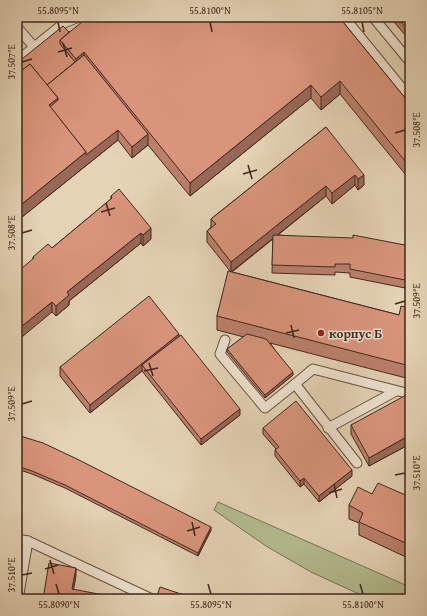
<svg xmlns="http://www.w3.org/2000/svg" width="427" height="616" viewBox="0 0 427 616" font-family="'Gentium Book Plus',serif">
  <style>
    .green { fill: #b3bc8e; stroke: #7a7256 }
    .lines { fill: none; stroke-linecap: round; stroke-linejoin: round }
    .service-casing { stroke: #6a5243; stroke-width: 11 }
    .service { stroke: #ede2cf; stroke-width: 9 }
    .wall { fill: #bb806b; stroke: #41271d }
    .shaded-wall { fill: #986857; stroke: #41271d }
    .building { fill: #d9957c; stroke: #41271d }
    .ticks { fill: none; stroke: #41271d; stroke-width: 1.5 }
    .poi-dot { fill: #8f2418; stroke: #ede2cf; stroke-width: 1.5 }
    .labels { text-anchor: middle; stroke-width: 3; stroke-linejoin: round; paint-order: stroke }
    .poi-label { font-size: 13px; font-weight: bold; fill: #41271d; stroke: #ede2cf; text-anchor: start }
    .neatline { fill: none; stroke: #41271d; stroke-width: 1.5 }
    .ticks-label { font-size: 10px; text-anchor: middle; fill: #41271d }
  </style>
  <rect width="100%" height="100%" fill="#e4d3b5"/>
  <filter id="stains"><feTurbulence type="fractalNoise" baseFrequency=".005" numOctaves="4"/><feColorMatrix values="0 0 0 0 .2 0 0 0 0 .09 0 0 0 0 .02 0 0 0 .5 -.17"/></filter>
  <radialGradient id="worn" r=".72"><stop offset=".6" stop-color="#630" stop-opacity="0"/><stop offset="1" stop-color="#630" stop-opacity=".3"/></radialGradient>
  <!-- green -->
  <polygon class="green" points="218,502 410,587 410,599 370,599 348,589 311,572 266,546 214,510"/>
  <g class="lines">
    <!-- service casing -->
    <g class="service-casing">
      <g id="service">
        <polyline points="344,17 410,98"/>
        <polyline points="373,17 410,62"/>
        <polyline points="17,27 34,47"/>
        <polyline points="17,61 64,23 79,17"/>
        <polyline points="225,340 220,354 265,408 295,384"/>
        <polyline points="328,428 396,391"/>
        <polyline points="357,463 295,384 313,369 410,394"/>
        <polyline points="17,539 28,541 152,599"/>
        <polyline points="18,599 28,541"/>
      </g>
    </g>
    <!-- service -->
    <use href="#service" class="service"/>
  </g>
  <!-- wall -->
  <g class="wall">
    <polygon points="339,17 410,104 410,180 340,94 321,110 311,98 190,196 148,145 132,158 118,140 17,221 17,63 69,32"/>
    <polygon points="390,17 410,17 410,41"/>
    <polygon points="326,127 364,185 358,190 355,185 332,204 326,196 278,235 410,246 410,289 350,277 350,273 335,272 335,275 272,273 273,239 232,272 399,315 410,308 410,379 270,343 293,375 265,398 227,352 227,349 244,337 217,330 217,316 230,271 207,242 207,231 211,227 211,219"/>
    <polygon points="111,196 151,239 143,246 141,243 69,301 69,305 56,316 52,312 33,259 33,257 52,248 111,199"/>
    <polygon points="179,336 240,415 201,445 142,371 90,413 60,376 60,367"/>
    <polygon points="410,397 410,444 369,466 351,434 351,425"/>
    <polygon points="263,428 352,476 319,502 304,484 300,487 275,456 275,450 276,449 263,434"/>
    <polygon points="17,435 211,530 198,556 65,488 32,474 17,469"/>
    <polygon points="372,494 410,497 410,559 359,535 359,523 349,519 349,505"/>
  </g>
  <!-- shaded-wall -->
  <g class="shaded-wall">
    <polygon points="84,52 84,65 76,63 76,59"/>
    <polygon points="340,81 340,94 321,110 321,97"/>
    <polygon points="311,85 311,98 190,196 190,183"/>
    <polygon points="58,98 58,111 54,114 49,105"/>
    <polygon points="118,130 118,140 17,221 17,208 86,152"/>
    <polygon points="148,134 148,145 132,158 132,147"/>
    <polygon points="355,175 355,185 332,204 332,193"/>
    <polygon points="364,175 364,185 358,190 358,179"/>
    <polygon points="326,186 326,196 231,272 231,262"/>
    <polygon points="151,228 151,239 143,246 143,235"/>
    <polygon points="141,233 141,243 69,301 69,305 56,316 56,306 67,292"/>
    <polygon points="52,302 52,312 17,341 17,330"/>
    <polygon points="179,334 179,342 142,365 142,371 90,413 90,405"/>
    <polygon points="293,372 293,375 265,398 265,395"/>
    <polygon points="240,409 240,415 201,445 201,439"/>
    <polygon points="410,435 410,444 369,466 369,458"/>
    <polygon points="352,470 352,476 319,502 319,496"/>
    <polygon points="304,478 304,484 300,487 300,481"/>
    <polygon points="211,527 211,530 198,556 198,553"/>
    <polygon points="76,568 76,576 72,598 72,589"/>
  </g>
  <!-- building -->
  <g class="building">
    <polygon points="88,17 339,17 410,104 410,167 340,81 321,97 311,85 190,183 84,52 76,59 60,40"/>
    <polygon points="397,17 410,17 410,33"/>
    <polygon points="63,26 69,32 60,40 60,44 75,62 47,85 30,64 19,73 17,71 17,63"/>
    <polygon points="84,55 148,134 132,147 118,130 86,155 86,152 50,107 58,100 58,98 47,85"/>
    <polygon points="30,64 58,98 49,105 86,152 17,208 17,74"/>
    <polygon points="326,127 364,175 358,179 355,175 332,193 326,186 231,262 207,231 216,224 211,219"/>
    <polygon points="119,189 151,228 143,235 141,233 67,292 69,295 56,306 52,302 17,330 17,272 34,258 33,257 48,244 52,248 112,198 111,196"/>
    <polygon points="273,235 353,238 353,235 410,246 410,281 350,269 350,264 335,264 335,267 272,265"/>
    <polygon points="228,271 399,315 401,306 410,308 410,366 217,316"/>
    <polygon points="149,296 179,334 90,405 60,367"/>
    <polygon points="247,334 266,339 293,372 265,395 227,349"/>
    <polygon points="181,335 240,409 201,439 142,365"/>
    <polygon points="408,394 410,397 410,435 369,458 351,425"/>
    <polygon points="296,401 352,470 319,496 304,478 300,481 275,450 279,447 263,428"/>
    <polygon points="17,435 43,443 77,459 211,527 198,553 65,485 32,471 17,466"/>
    <polygon points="378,483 410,497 410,545 359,522 363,513 349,505 358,487 372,494"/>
    <polygon points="49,563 76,568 72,589 125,599 43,599"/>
    <polygon points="160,587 196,599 156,599"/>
  </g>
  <!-- ticks -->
  <path class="ticks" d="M58 22 60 32M210 22 212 32M362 22 364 32M63 43 67 57M58 52 72 48M22 62 32 59M395 133 405 130M248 165 252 179M243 174 257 170M106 203 110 216M101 212 115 208M22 233 32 230M395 304 405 301M291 325 294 338M286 333 299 330M149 363 153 376M144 371 158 368M22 404 32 401M395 475 405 473M334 484 337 498M329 493 342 489M192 522 195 536M187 531 200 527M50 560 54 574M45 569 58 565M22 575 32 573M56 584 59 594M208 584 211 594M360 584 363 594"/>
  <!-- markers -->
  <circle class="poi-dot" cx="321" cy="333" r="4"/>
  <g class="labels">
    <!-- poi labels -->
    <g class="poi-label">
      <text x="329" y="338">корпус Б</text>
    </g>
  </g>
  <!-- margin -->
  <rect width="427" height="616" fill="none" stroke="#e4d3b5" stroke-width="44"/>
  <rect x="22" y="22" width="383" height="572" class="neatline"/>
  <g class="ticks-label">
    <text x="58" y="14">55.8095°N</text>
    <text x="210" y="14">55.8100°N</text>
    <text x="362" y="14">55.8105°N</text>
    <text transform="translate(11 62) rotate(-90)" y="4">37.507°E</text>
    <text transform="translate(416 130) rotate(-90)" y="4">37.508°E</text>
    <text transform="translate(11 233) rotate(-90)" y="4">37.508°E</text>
    <text transform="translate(416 301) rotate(-90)" y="4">37.509°E</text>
    <text transform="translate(11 404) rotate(-90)" y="4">37.509°E</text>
    <text transform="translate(416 473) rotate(-90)" y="4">37.510°E</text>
    <text transform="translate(11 575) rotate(-90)" y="4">37.510°E</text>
    <text x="59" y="608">55.8090°N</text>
    <text x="211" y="608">55.8095°N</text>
    <text x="363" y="608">55.8100°N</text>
  </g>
  <rect width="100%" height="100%" filter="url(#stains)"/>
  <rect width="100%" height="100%" fill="url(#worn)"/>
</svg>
